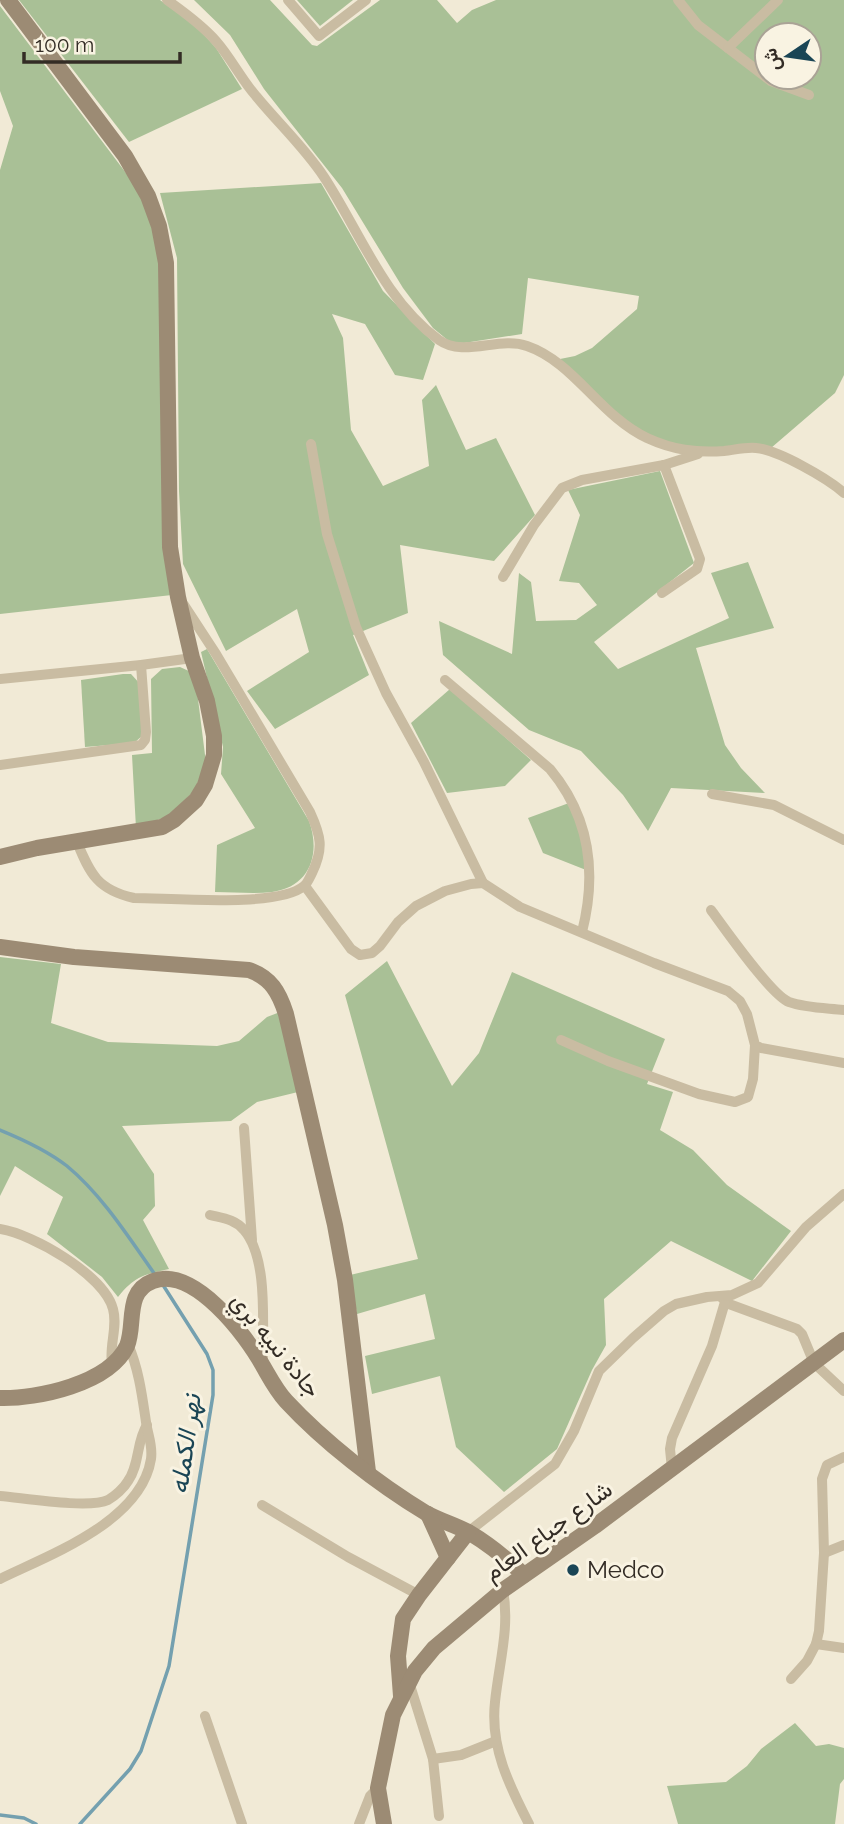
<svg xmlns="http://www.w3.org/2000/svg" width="844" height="1824" viewBox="0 0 844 1824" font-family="Raleway,Vazirmatn,sans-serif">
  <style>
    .green { fill: #a9c096; fill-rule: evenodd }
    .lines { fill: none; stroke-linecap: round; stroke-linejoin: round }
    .stream { stroke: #74a0af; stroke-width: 3.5 }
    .street { stroke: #c9bca2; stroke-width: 10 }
    .secondary { stroke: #9c8b74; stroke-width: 16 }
    .poi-dot { fill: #1a4555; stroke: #f9f3e2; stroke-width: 2.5 }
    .labels { text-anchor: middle; stroke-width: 6; stroke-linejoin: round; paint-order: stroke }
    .street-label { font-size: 24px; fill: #332c25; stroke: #f9f3e2 }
    .poi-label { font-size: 24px; fill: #332c25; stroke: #f9f3e2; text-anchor: start }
    .water-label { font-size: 26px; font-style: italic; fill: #1a4555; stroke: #f9f3e2 }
  </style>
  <rect width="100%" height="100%" fill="#f1ead6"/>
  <!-- green -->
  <g class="green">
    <polygon points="19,0 160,0 197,27 216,48 242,89 129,142"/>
    <path d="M194 0H270L312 45 317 46 380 0H437L457 23 472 10 496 0H844V375L835 393 771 448C739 448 689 452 659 440 619 423 590 389 560 359L575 356 592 348 637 309 639 296 528 278 522 334 464 343 450 342 433 328 403 288 342 188 264 89 230 35ZM767 35H809V77H767Z"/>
    <polygon points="297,0 353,0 320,26"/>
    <polygon points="0,6 135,185 150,211 158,244 172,595 0,614 0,170 13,126 0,91"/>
    <polygon points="321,183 383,291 435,344 423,380 395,375 365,324 332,314 343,338 351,430 383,486 429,466 422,400 436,385 466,450 496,438 535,515 494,561 400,545 408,613 353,635 369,675 275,729 247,691 309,652 297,609 226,651 183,564 179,491 177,258 160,193"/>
    <polygon points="660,471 694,563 594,642 618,669 729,618 711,573 748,562 774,628 696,648 725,745 741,768 765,793 671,788 648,831 623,795 581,751 529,730 443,655 439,621 512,654 519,573 531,582 536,621 576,620 597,605 579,583 559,581 580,515 568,490"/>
    <path d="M207 649 309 821C321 854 310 887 272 892 254 894 234 892 215 892L217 845 255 828 221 774 223 747 201 652Z"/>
    <polygon points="180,667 191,672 196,683 206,763 194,791 168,816 136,828 132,755 152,753 151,679 162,669"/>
    <polygon points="123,674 131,674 141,685 142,736 134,743 85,747 81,680"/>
    <polygon points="450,689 531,760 505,786 447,793 411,723"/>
    <polygon points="569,803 583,839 586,870 543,853 528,818"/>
    <path d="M0 957 61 964 51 1023 108 1042 217 1046 239 1041 267 1017 280 1012 298 1092 257 1102 231 1121 122 1126 154 1174 155 1206 143 1220 169 1269C143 1275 135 1276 118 1297L102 1277 47 1234 63 1197 15 1166 0 1196Z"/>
    <polygon points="387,961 452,1086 479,1053 512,972 665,1039 647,1084 673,1092 660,1130 693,1150 727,1185 791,1231 752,1281 671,1241 604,1299 606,1345 592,1370 557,1449 504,1492 456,1447 440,1376 372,1394 365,1356 435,1339 425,1294 357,1314 350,1275 418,1259 345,995"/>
    <polygon points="795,1723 816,1746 829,1744 844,1748 844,1779 840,1784 835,1824 678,1824 667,1786 726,1782 747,1766 761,1749"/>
  </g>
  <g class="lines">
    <!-- stream -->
    <g class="stream">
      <path d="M0 1130C22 1139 48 1151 67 1166 103 1196 129 1238 156 1276"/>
      <polyline points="0,1815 24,1818 36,1824"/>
      <polyline points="80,1824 130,1769 141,1751 169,1666 213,1395 213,1370 207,1354 163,1285"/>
    </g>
    <!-- street -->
    <g class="street">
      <path d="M167 0C184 12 202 25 216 41 231 58 241 79 256 96 278 123 305 148 324 177 360 232 384 300 439 340 464 358 499 336 527 346 574 362 600 416 647 438 673 450 696 453 724 451 734 450 745 447 756 448 778 450 827 478 844 493"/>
      <polyline points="288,0 319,36 366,0"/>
      <polyline points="678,0 698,25 771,81 809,95"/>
      <polyline points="728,48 778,0"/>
      <polyline points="311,444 327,534 356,627 386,693 424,762 483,883"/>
      <polyline points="503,577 534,525 562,488 582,480 664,465 698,454"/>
      <polyline points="662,593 697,569 700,559 664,465"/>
      <polyline points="0,679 141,665 192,658"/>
      <path d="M445 680 550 769C590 817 597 873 582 932"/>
      <polyline points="0,765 141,745 145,740 146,732 141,665"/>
      <polyline points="712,794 774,805 844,840"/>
      <path d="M77 842C90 874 98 890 134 898 170 898 278 908 304 886 307 884 310 877 312 873 324 848 321 836 310 812L216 654 184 605"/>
      <polyline points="305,886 351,949 360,955 372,953 380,946 398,922 416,906 445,891 471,884 483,883 520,907 654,963 728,991 740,1001 747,1014 755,1045 761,1048 844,1063"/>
      <path d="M711 910C725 929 771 995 789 1002 806 1008 827 1008 844 1010"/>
      <polyline points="561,1040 608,1061 699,1094 735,1102 748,1097 753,1079 755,1045"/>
      <polyline points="244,1128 252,1240"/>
      <path d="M210 1215C222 1218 235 1219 244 1230 269 1259 262 1326 263 1363"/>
      <path d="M0 1229C33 1234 104 1275 113 1309 118 1327 109 1345 112 1364"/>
      <polyline points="722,1298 729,1304 797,1329 802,1334 814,1363 844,1391"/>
      <polyline points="672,1469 670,1449 672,1438 712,1346 725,1302"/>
      <path d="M0 1496C24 1498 89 1509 108 1500 115 1496 124 1488 128 1481 140 1464 136 1442 147 1425"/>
      <polyline points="262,1505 348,1557 419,1595"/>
      <polyline points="468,1532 555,1464 574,1431 599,1371 633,1338 664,1311 676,1304 707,1297 732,1295 758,1283 806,1227 844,1194"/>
      <polyline points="824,1553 844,1545"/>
      <path d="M0 1579C49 1555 141 1522 151 1459 153 1445 148 1436 146 1422 142 1395 139 1370 128 1344"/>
      <path d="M503 1590C510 1628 499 1663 495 1702 490 1747 509 1785 529 1824"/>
      <polyline points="816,1644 844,1648"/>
      <polyline points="791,1679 807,1661 816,1644 819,1631 824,1553 822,1479 827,1465 844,1457"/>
      <polyline points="409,1682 433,1759 461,1755 496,1741"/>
      <polyline points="205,1716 242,1824"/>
      <polyline points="433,1759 439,1816"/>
      <polyline points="359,1824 370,1796 378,1788"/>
    </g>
    <!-- secondary -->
    <g class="secondary">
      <polyline points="0,857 37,848 162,827 174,820 196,800 205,785 214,755 214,736 207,701 192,658 178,597 170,547 166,263 159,226 148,196 125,156 8,0"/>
      <path d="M0 947 74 957 249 970C271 978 279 992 286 1014L335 1225 345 1280 368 1472"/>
      <path d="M0 1398C37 1399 109 1384 127 1346 136 1324 124 1292 153 1281 194 1266 246 1335 263 1366 270 1378 276 1390 286 1401 324 1442 378 1484 426 1513 440 1521 456 1525 470 1533 490 1545 507 1559 524 1575"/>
      <polyline points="428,1514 448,1558"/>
      <polyline points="401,1696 398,1656 403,1619 419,1595 468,1532"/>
      <polyline points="384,1824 378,1788 393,1715 415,1671 434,1648 503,1590 595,1526 844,1340"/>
    </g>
  </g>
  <!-- markers -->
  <circle class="poi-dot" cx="573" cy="1570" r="7"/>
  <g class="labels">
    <!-- street labels -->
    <g class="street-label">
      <text transform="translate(276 1345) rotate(51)" y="8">جادة نبيه بري</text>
      <text transform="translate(548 1531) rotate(-36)" y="8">شارع جباع العام</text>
    </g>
    <!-- poi labels -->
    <g class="poi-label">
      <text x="587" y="1578">Medco</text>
    </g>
    <!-- water labels -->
    <g class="water-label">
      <text transform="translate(185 1444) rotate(-82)" y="9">نهر الكمله</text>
    </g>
  </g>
  <!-- north arrow -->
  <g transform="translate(788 56) rotate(257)"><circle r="33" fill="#f9f3e2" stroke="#aaa396" stroke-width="2"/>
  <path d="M0-5L12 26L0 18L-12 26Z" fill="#1a4555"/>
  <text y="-10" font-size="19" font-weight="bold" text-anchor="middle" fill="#332c25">ش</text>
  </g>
  <!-- scale -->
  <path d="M24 52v10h156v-10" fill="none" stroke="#332c25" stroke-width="3.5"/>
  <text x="35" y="52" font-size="21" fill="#332c25" stroke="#f9f3e2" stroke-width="5" paint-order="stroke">100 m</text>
</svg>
